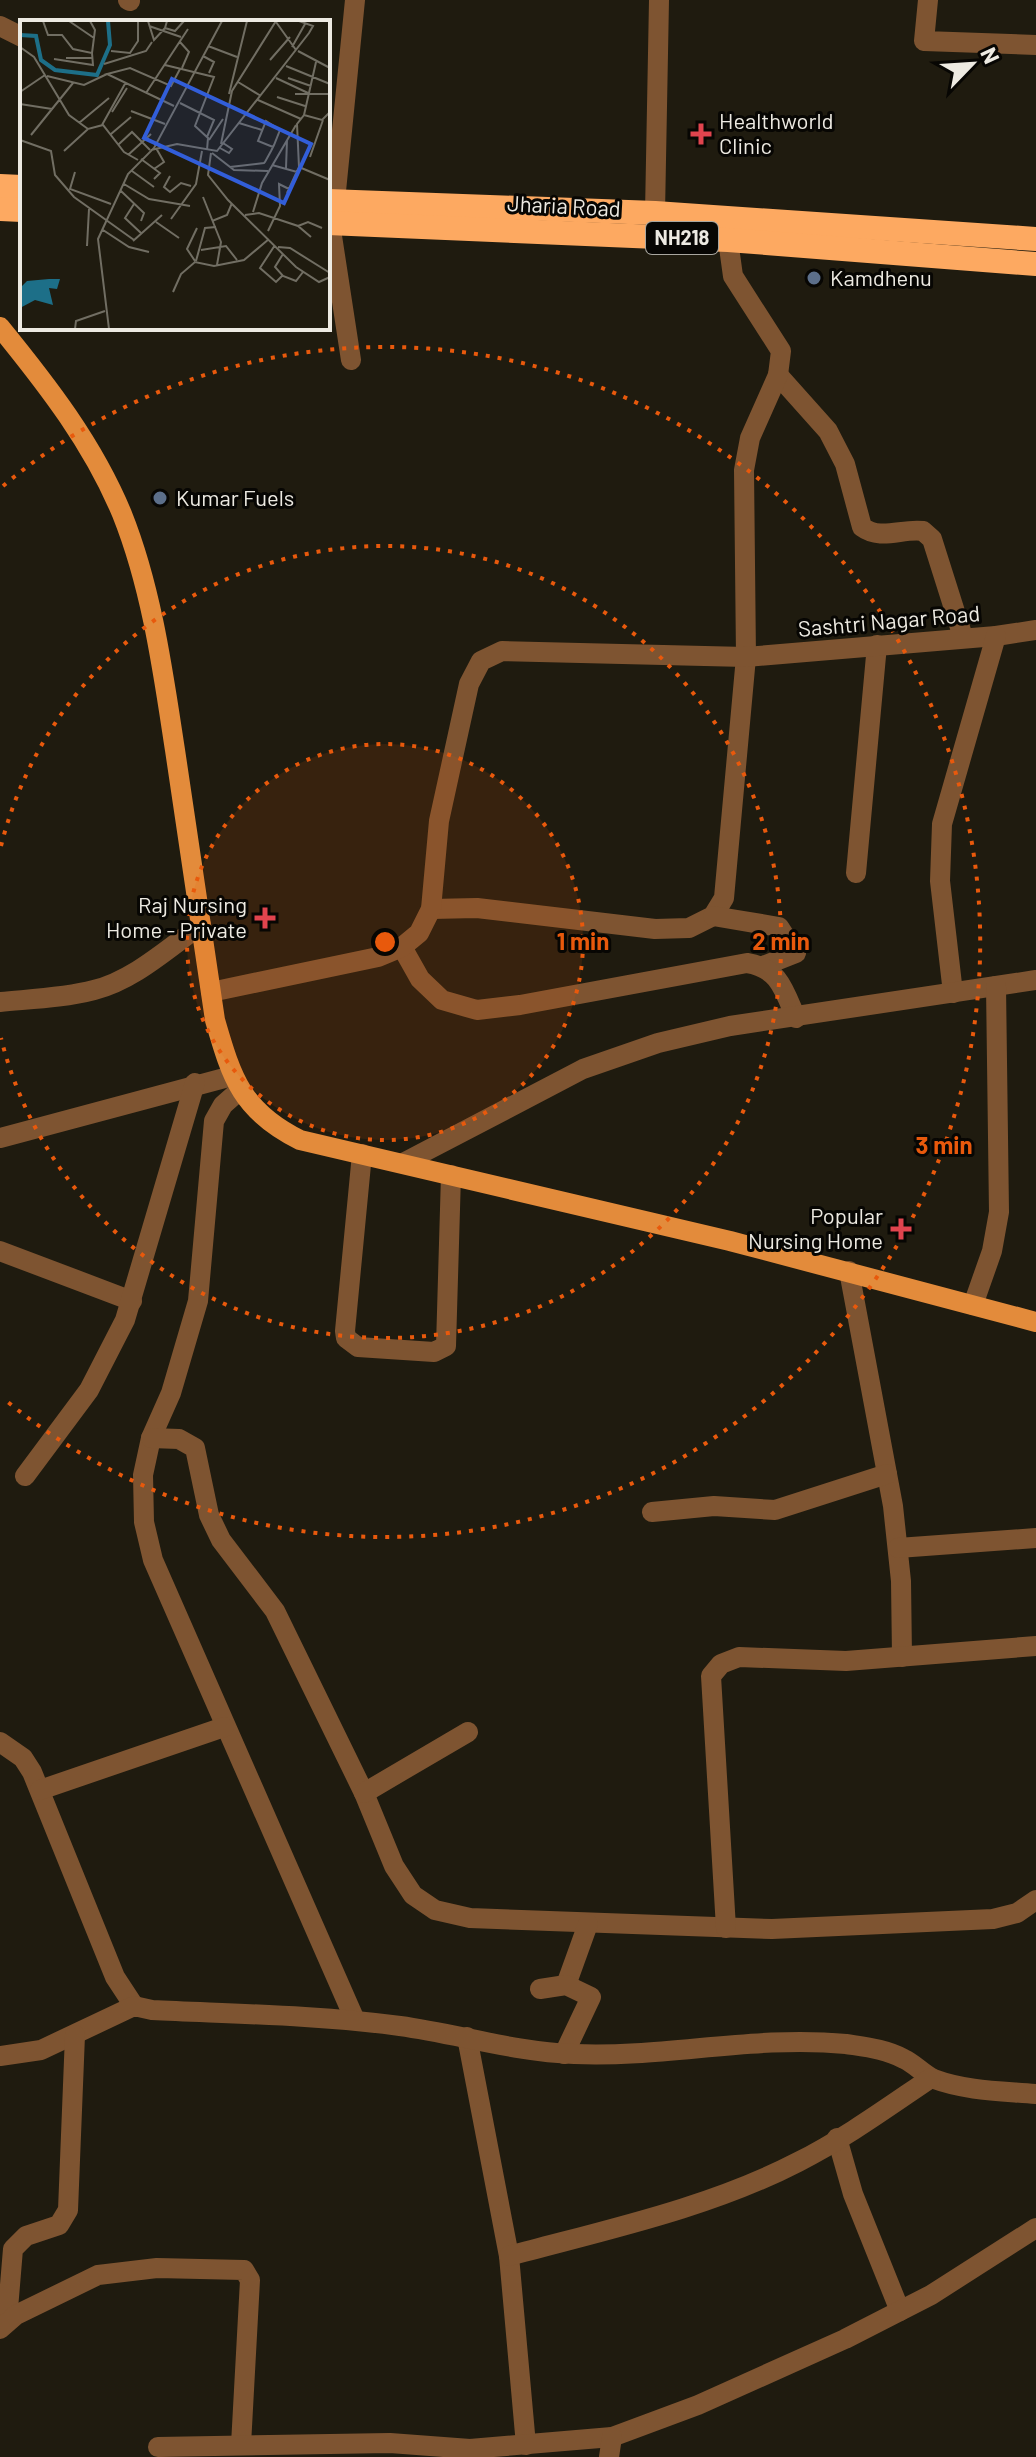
<svg xmlns="http://www.w3.org/2000/svg" width="1036" height="2457" viewBox="0 0 1036 2457" font-family="Barlow,sans-serif">
  <style>
    .lines { fill: none; stroke-linecap: round; stroke-linejoin: round }
    .minor { stroke: #7e5431; stroke-width: 20 }
    .major { stroke: #e38b3b; stroke-width: 20 }
    .highway { stroke: #fda961; stroke-width: 24 }
    .ring { fill: none; stroke: #e8590c; stroke-width: 4; stroke-dasharray: 4 8 }
    .health-dot { fill: #e0444e; stroke: #070603; stroke-width: 3 }
    .service-dot { fill: #5c6f8a; stroke: #070603; stroke-width: 3 }
    .labels { text-anchor: middle; stroke-width: 6; stroke-linejoin: round; paint-order: stroke }
    .shield { fill: #070603; stroke: #a8a69f; stroke-width: 2 }
    .shield-label { font-size: 20px; font-weight: bold; fill: #edeae2 }
    .poi-label { font-size: 22px; fill: #edeae2; stroke: #070603; text-anchor: start }
    .street-label { font-size: 22px; fill: #edeae2; stroke: #070603 }
    .inset-river { fill: none; stroke: #1d6f88; stroke-width: 4 }
    .inset-road { fill: none; stroke: #716e63; stroke-width: 2 }
    .view { fill: #325ed9; fill-opacity: 0.15; stroke: #325ed9; stroke-width: 4 }
    .inset-edge { fill: none; stroke: #edeae2; stroke-width: 4 }
    .centre { fill: #e8590c; stroke: #070603; stroke-width: 4 }
    .ring-label { font-size: 24px; text-anchor: middle; font-weight: bold; fill: #e8590c; stroke: #070603; stroke-width: 6; stroke-linejoin: round; paint-order: stroke }
  </style>
  <rect width="100%" height="100%" fill="#1f1b0f"/>
  <g class="lines">
    <!-- minor -->
    <g class="minor">
      <polyline points="128,0 130,1"/>
      <polyline points="928,0 924,41 1036,45"/>
      <polyline points="0,26 22,37"/>
      <polyline points="335,201 355,0"/>
      <polyline points="655,213 659,0"/>
      <polyline points="330,223 351,360"/>
      <path d="M778 375 828 431 845 464 862 527C881 541 902 528 923 531L932 539 963 637"/>
      <polyline points="856,873 877,645"/>
      <polyline points="431,909 477,908 655,929 689,928 713,916 724,898 746,657 744,470 750,438 778,375 781,351 733,276 728,240 731,227"/>
      <polyline points="713,916 779,927 796,953 763,966"/>
      <path d="M402 947 420 979 442 1000 477 1010 520 1005 747 963C779 968 784 990 796 1018"/>
      <polyline points="211,992 378,957 402,947 419,933 431,909 439,821 469,684 481,661 502,651 746,657 996,636 1036,630"/>
      <polyline points="953,993 940,881 942,824 996,636"/>
      <path d="M0 1002C31 999 64 998 94 990 134 980 168 948 201 925"/>
      <polyline points="240,1090 223,1105 214,1121 198,1301 171,1393 151,1438 143,1475 144,1522 153,1560 355,2020"/>
      <polyline points="0,1138 232,1076"/>
      <polyline points="362,1154 345,1331 346,1338 358,1347 434,1352 446,1346 451,1175"/>
      <polyline points="403,1163 583,1069 658,1043 730,1026 1036,980"/>
      <polyline points="0,1251 132,1301"/>
      <polyline points="849,1271 893,1506 901,1581 902,1657"/>
      <polyline points="973,1305 992,1251 999,1212 996,986"/>
      <polyline points="151,1438 179,1439 195,1448 209,1515 221,1540 275,1611 364,1793 394,1866 413,1895 435,1910 470,1918 772,1929 993,1919 1017,1913 1036,1900"/>
      <polyline points="25,1476 89,1390 125,1320 195,1083"/>
      <polyline points="652,1512 714,1506 775,1510 887,1474"/>
      <polyline points="898,1548 1036,1538"/>
      <polyline points="0,1742 23,1758 32,1772 115,1977 134,2006"/>
      <polyline points="40,1790 224,1727"/>
      <polyline points="364,1793 468,1732"/>
      <polyline points="726,1928 711,1676 721,1664 739,1657 846,1661 1036,1646"/>
      <polyline points="566,1985 588,1924"/>
      <polyline points="540,1989 566,1985 591,1997 564,2054"/>
      <polyline points="467,2037 509,2256 526,2445"/>
      <path d="M0 2056 41 2050 134 2006 152 2010C235 2014 318 2015 400 2026 458 2034 515 2052 574 2054 665 2058 754 2035 846 2044 865 2047 886 2049 904 2059 915 2064 923 2074 934 2079 966 2091 1002 2091 1036 2094"/>
      <polyline points="837,2138 853,2194 900,2311"/>
      <path d="M509 2256C605 2230 709 2208 798 2162 844 2139 888 2107 931 2078"/>
      <polyline points="7,2321 13,2249 26,2236 59,2225 68,2210 75,2035"/>
      <polyline points="0,2329 16,2315 98,2275 157,2268 244,2270 250,2280 241,2445"/>
      <polyline points="158,2447 390,2443 470,2449 612,2437 698,2405 845,2339 931,2295 1036,2228"/>
      <polyline points="609,2457 612,2437"/>
    </g>
    <!-- major -->
    <path class="major" d="M0 327C48 386 93 444 122 514 152 589 163 672 175 750 189 840 202 930 215 1020 232 1079 242 1111 300 1140L730 1241 1036 1322"/>
    <!-- highway -->
    <g class="highway">
      <polyline points="0,186 22,187"/>
      <polyline points="328,201 655,213 1036,239"/>
      <polyline points="0,209 22,210"/>
      <polyline points="328,223 728,240 1036,264"/>
    </g>
  </g>
  <!-- distance rings -->
  <circle cx="385" cy="942" r="198" fill="#e8590c" fill-opacity=".12"/>
  <g class="ring">
    <circle cx="385" cy="942" r="198"/>
    <path d="M1 846A396 396 0 1 1 1 1038"/>
    <path d="M3 486A595 595 0 1 1 3 1398"/>
  </g>
  <!-- markers -->
  <g class="health-dot">
    <path d="M697 122h8v8h8v8h-8v8h-8v-8h-8v-8h8z"/>
    <path d="M261 906h8v8h8v8h-8v8h-8v-8h-8v-8h8z"/>
    <path d="M897 1217h8v8h8v8h-8v8h-8v-8h-8v-8h8z"/>
  </g>
  <g class="service-dot">
    <circle cx="814" cy="278" r="8"/>
    <circle cx="160" cy="498" r="8"/>
  </g>
  <g class="labels">
    <!-- shield labels -->
    <rect class="shield" x="646" y="222" width="72" height="32" rx="6"/>
    <g class="shield-label">
      <text x="682" y="245">NH218</text>
    </g>
    <!-- poi labels -->
    <g class="poi-label">
      <text x="719" y="129">Healthworld<tspan x="719" dy="25">Clinic</tspan></text>
      <text x="830" y="286">Kamdhenu</text>
      <text x="176" y="506">Kumar Fuels</text>
      <text x="247" y="913" text-anchor="end">Raj Nursing<tspan x="247" dy="25">Home - Private</tspan></text>
      <text x="883" y="1224" text-anchor="end">Popular<tspan x="883" dy="25">Nursing Home</tspan></text>
    </g>
    <!-- street labels -->
    <g class="street-label">
      <text transform="translate(564 206) rotate(3)" y="8">Jharia Road</text>
      <text transform="translate(889 621) rotate(-5)" y="8">Sashtri Nagar Road</text>
    </g>
  </g>
  <!-- overview -->
  <g transform="translate(20 20)">
    <rect width="310" height="310" fill="#1f1b0f"/>
    <path d="M29 259H40L37 269 29 268 33 285 15 280 0 288V268L7 261Z" fill="#1d6f88"/>
    <path class="inset-river" d="M0 15 16 16 21 40 35 50 77 55 90 25 88 1"/>
    <path class="inset-road" d="M23 1 28 15H42L53 29 72 33 73 45 34 39M49 1 74 18M70 1 75 10 72 33M128 1 134 20 145 8M147 1 145 8 155 11 164 1M256 2 276 30M129 6 161 17M160 22 169 32 162 48M188 26 217 37M0 27 14 37 49 95 68 109 83 105 104 132 118 140M272 27 285 4M91 31 110 33 118 21V1M278 31 310 48M183 36 194 42 189 53M46 38H72M250 40 270 17M84 44 126 31 132 22M145 45 194 57 175 106 188 118 187 130M266 46 310 64M27 56 64 65 87 54M256 58 288 73M268 58 291 66M218 62 241 76M0 72 25 55M126 73 168 9M209 74 227 1M275 74H310M257 77 285 86M238 80 281 99M160 83 194 100 187 117M0 84 32 89M154 86 87 54 110 48 151 66 160 49M111 91 145 104M92 92 107 68M284 95 302 100 310 92M59 103 89 78M219 103 242 110M82 105 106 62M91 114 111 97M11 115 53 63M0 120 31 131 35 155 54 177 114 220M189 120 203 99M99 124 112 112 130 130M201 124 212 71 256 1M200 128 209 133 212 129 203 123M131 130 157 124 197 131 289 13 293 6 279 1M44 131 68 109M191 133 188 155 208 180 276 247 299 262 310 257M192 133 214 150 248 151M108 135 131 114M290 137 303 100M121 139 140 153 134 159M252 145 277 152M210 147 244 143 245 142 251 131 254 125 260 110 246 101 238 121 253 127M279 147 310 160M266 148 267 120M134 149 144 142 136 128M112 151 134 167M55 152 50 169 91 184M150 156 144 167 150 172 161 163 171 166M104 164 129 179 170 186M101 171 124 193 121 201M267 173 279 147 277 104 284 95 296 42M183 177 201 222 197 245M114 184 105 198 121 213M233 192 242 163 276 105M225 195 239 193 278 206 291 217M151 199 176 164 182 131M192 201 207 195 212 183M136 202 159 218M278 206 288 202 302 208M83 210 109 227 129 232M248 211 260 186 259 164 269 169M113 221 142 195M255 225 240 248 256 262 262 256M67 226 69 189M258 227 270 228 310 253M181 230 206 226 217 240M263 234 255 247 263 256 276 261 283 252M175 241 167 229 177 208M176 241 185 208 196 207M153 272 161 254 175 242 194 246 224 240 249 219M55 309 56 301 85 291M89 309 78 219 108 154 134 128 202 1"/>
    <path class="view" d="M152 59 291 124 264 183 124 118Z"/>
    <rect width="310" height="310" class="inset-edge"/>
  </g>
  <circle cx="385" cy="942" r="12" class="centre"/>
  <g class="ring-label">
    <text x="583" y="950">1 min</text>
    <text x="781" y="950">2 min</text>
    <text x="944" y="1154">3 min</text>
  </g>
  <!-- north arrow -->
  <g transform="translate(972 64) rotate(65)" stroke="#070603" stroke-width="6" paint-order="stroke">
  <path d="M0-6L14 30L0 20L-14 30Z" fill="#edeae2"/>
  <text y="-12" font-size="22" font-weight="bold" text-anchor="middle" fill="#edeae2">N</text>
  </g>
</svg>
